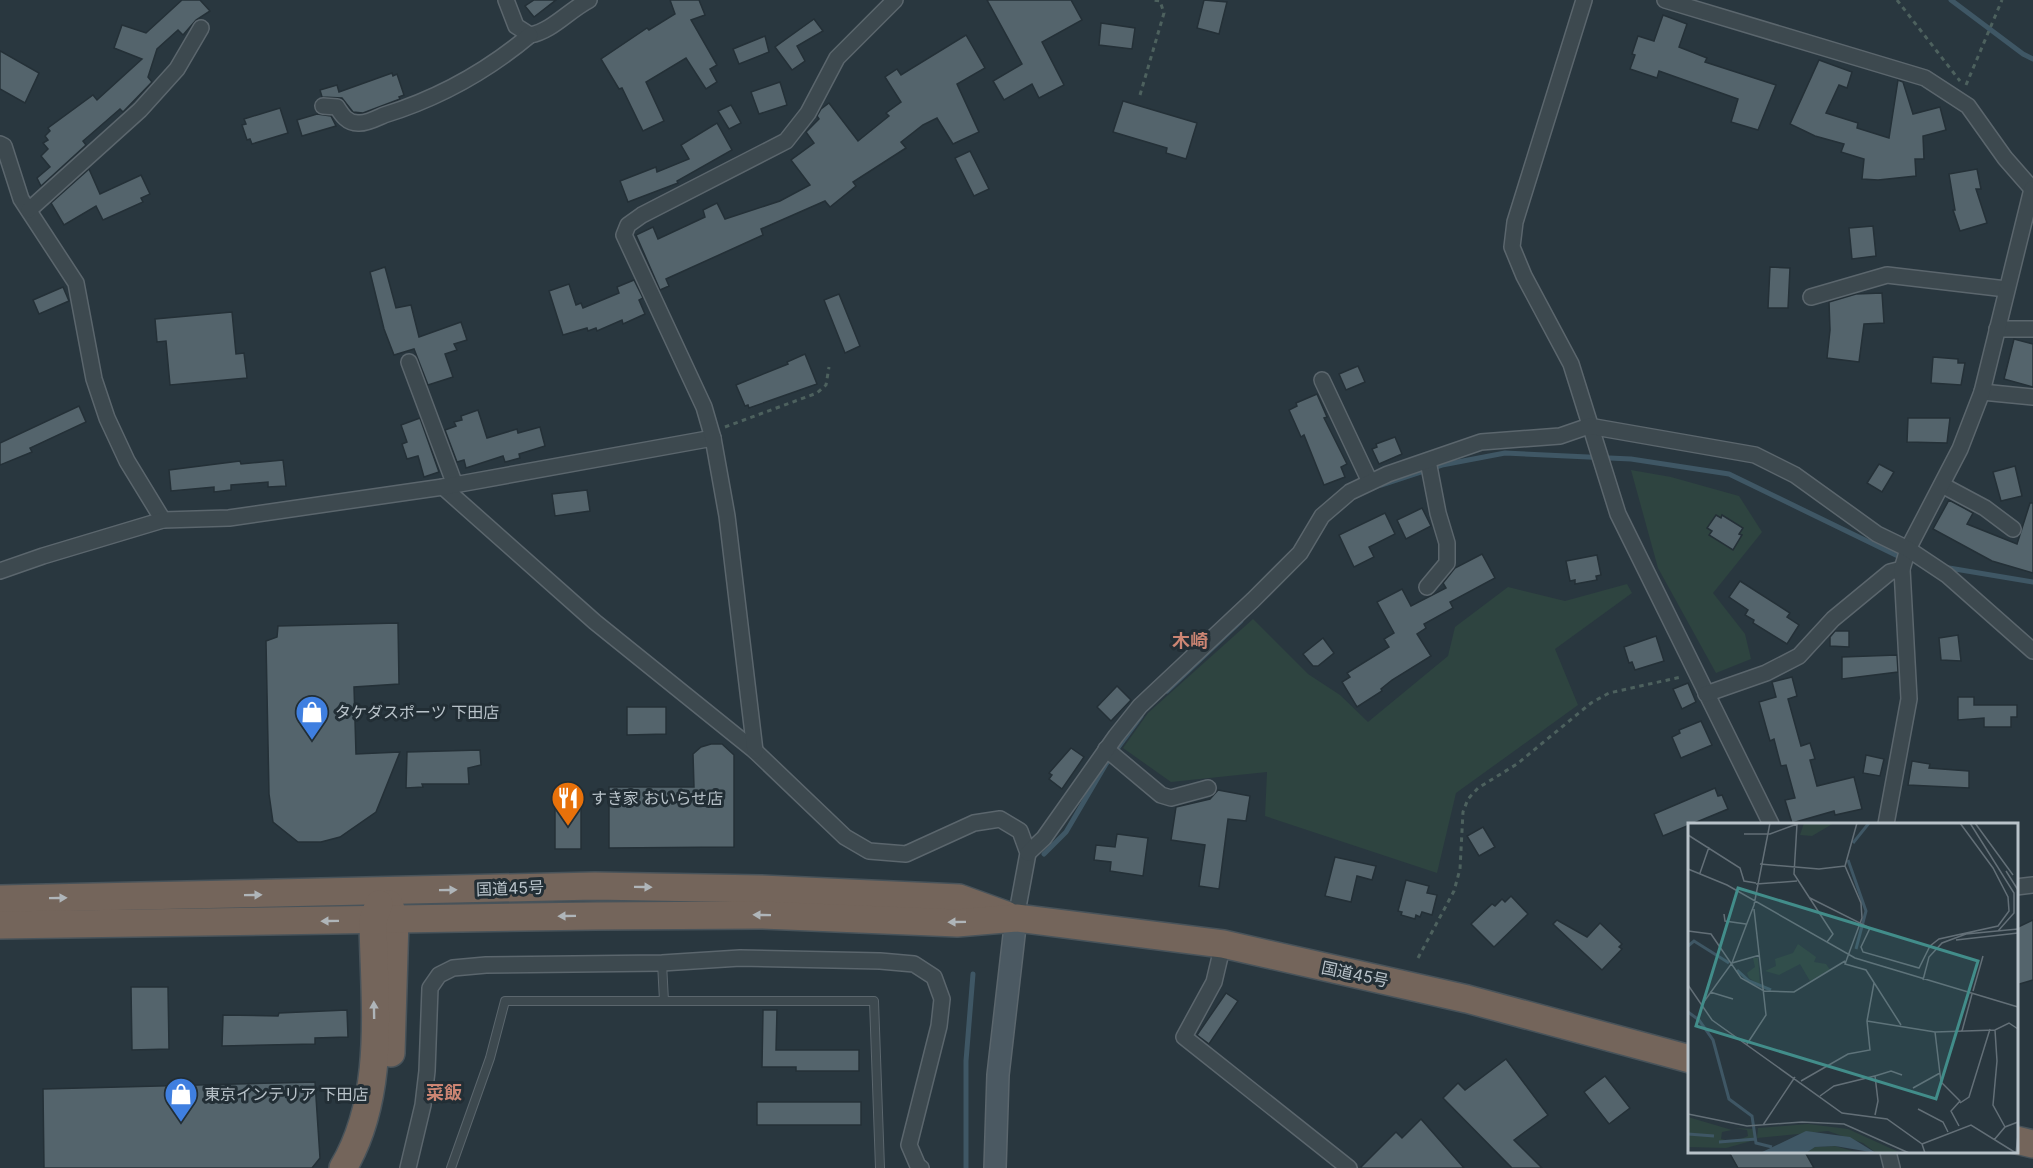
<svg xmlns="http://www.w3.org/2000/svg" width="2033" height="1168" viewBox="0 0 2033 1168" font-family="Inter,'Noto Sans JP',sans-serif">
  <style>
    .green { fill: #2e4440 }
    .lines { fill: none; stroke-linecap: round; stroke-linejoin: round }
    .stream { stroke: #3f5765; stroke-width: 5 }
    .building { fill: #54646c; stroke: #243037; stroke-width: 1.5 }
    .lane-casing { stroke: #5b666d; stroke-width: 10 }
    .street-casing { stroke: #5b666d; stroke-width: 18 }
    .secondary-casing { stroke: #5b666d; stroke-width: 24 }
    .highway-casing { stroke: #48535a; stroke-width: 30 }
    .path { stroke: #4d615e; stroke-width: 3; stroke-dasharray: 4.5 4.5; stroke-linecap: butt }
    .lane { stroke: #3d494f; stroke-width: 8 }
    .street { stroke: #3d494f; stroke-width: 15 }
    .secondary { stroke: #4b5962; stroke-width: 21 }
    .highway { stroke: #74655b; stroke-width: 27 }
    .oneway { fill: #afb5b9 }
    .labels { text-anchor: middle; stroke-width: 6; stroke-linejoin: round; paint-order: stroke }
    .poi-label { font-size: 16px; fill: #b9c3ca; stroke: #222e35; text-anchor: start }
    .street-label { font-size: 16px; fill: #b9c3ca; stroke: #222e35 }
    .neighbourhood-label { font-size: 18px; font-weight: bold; fill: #cc8573; stroke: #222e35 }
    .inset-river { fill: none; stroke: #3f5765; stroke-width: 3 }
    .inset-road { fill: none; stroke: #636f77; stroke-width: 1.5 }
    .view { fill: #428d8a; fill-opacity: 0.15; stroke: #428d8a; stroke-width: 3 }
    .inset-edge { fill: none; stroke: #b9c3ca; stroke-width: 3 }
  </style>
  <rect width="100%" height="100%" fill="#29373f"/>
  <!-- green -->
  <g class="green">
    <polygon points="1631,470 1671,477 1739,496 1762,532 1713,593 1745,634 1751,659 1716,673 1658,568"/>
    <polygon points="1627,584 1632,593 1555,649 1578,705 1456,793 1437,873 1265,816 1267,772 1171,782 1123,748 1148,713 1253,619 1308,674 1340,695 1368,722 1448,656 1455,627 1508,587 1565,601"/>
  </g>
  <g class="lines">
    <!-- stream -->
    <g class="stream">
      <polyline points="1951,0 2023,54 2033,59"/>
      <polyline points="1381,485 1442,465 1505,453 1631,459 1729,474 1904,559"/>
      <polyline points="1943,567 2033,582"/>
      <polyline points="1167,691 1241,621"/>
      <polyline points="1044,854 1066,832 1106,764 1141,716"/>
      <polyline points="966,1168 966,1061 973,974"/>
    </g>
  </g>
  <!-- building -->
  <g class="building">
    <polygon points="182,0 200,0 210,11 196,20 183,35 178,30 157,49 148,77 152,82 123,112 120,109 83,141 86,145 41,186 37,178 50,167 41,156 48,149 43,143 48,140 45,136 50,131 48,128 93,95 97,100 142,59 114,48 122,25 146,33"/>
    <polygon points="534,0 556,0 534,17 525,6"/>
    <polygon points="670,0 699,0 705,15 691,20 717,65 710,69 717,82 706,89 686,58 646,82 664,121 643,131 622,88 619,89 601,59 647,28 649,30 675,14"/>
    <polygon points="987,0 1071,0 1082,20 1042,42 1064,85 1039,98 1032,84 1004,100 993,81 1022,64"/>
    <polygon points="1204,0 1227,2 1219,34 1197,28"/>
    <polygon points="1663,15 1687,24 1679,47 1707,58 1705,62 1776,85 1758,130 1731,122 1738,99 1659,71 1657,78 1630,69 1635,55 1632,54 1638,36 1654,41"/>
    <polygon points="814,19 823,31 797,46 805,61 792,70 775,47"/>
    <polygon points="1101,23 1135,28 1132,49 1099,45"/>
    <polygon points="966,35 985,68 957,84 979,132 953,144 937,118 923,125 901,142 906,148 853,182 856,186 830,207 825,201 761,229 763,235 666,279 669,286 660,290 636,235 653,227 658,239 705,217 703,210 717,203 725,219 780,201 810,185 791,160 814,143 806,132 819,119 817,116 821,109 829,103 858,141 889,116 886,113 901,102 885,77 897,69 901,75"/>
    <polygon points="765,36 769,52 739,64 733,49"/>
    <polygon points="0,51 39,73 25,103 0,89"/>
    <polygon points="1819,60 1852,72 1847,88 1839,85 1826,113 1858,123 1857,128 1889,138 1898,80 1903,82 1913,114 1940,107 1946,130 1923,136 1924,159 1915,159 1916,176 1878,180 1862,179 1864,159 1841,152 1844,144 1815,136 1790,124"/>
    <polygon points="392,73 393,76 397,74 404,95 399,97 400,99 363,113 353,112 342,98 322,97 320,90 337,85 339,92"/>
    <polygon points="780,82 787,105 759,114 751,92"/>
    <polygon points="1123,101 1197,123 1186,159 1166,153 1167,148 1113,132"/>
    <polygon points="731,105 741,123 729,129 718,111"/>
    <polygon points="280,108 288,133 252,144 250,139 247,140 242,125 246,124 244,119"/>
    <polygon points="317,114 331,116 336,126 302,136 297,120"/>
    <polygon points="717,123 732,150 677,181 678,183 628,202 620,181 656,167 657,172 689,159 681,145"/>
    <polygon points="970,151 989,189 974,196 955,158"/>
    <polygon points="89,169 100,194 141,175 150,194 141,198 143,202 103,220 96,206 64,225 51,203"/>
    <polygon points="1977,169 1981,189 1976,189 1987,223 1960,231 1953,210 1955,210 1949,174"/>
    <polygon points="1873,226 1876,256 1852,259 1849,228"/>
    <polygon points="385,267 396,308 411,305 419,337 461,322 467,340 454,344 457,350 445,354 453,377 428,385 414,349 394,355 384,329 370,272"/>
    <polygon points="1770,267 1790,268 1788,308 1768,308"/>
    <polygon points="634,280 643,298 639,300 645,314 623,324 622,320 597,331 596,328 588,331 587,328 563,335 549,291 569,284 576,305 581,303 583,308 619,293 617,287"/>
    <polygon points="63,287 69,301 39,314 33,300"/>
    <polygon points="1882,293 1884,323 1864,324 1859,362 1827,358 1830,330 1829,302 1856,294"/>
    <polygon points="839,294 860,346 845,353 824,300"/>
    <polygon points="232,312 236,354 244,353 247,378 170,385 166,341 157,342 155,319"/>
    <polygon points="2014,339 2033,344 2033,387 2004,379"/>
    <polygon points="805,354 817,384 749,408 748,405 745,406 736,385 788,364 787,362"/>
    <polygon points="1933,357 1958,359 1958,363 1965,363 1961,385 1931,383"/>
    <polygon points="1358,366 1365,382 1346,390 1339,374"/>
    <polygon points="1317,394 1327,417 1324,418 1347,464 1341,467 1345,477 1324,485 1304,435 1301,437 1289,410 1297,406 1296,403"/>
    <polygon points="79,406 86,422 30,448 32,452 0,465 0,443"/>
    <polygon points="478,410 487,438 517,429 518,433 540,427 545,446 519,454 520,458 505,462 503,456 466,468 464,460 457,462 445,430 456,426 454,422 462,420 461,416"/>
    <polygon points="420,418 439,472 424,477 418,456 407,459 402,444 407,442 401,425"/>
    <polygon points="1908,418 1950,418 1947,443 1907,442"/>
    <polygon points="1395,437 1402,454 1379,464 1372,449 1377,447 1376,444"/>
    <polygon points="283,460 286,486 268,487 268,482 231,485 231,490 214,492 214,487 171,491 169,470 240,461 241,464"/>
    <polygon points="1879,464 1894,472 1882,492 1867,483"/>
    <polygon points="2015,466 2022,496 2001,501 1993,472"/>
    <polygon points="587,490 590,511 555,516 552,494"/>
    <polygon points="1949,500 1973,513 1967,524 2017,544 2030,503 2033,503 2033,573 1992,561 1933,529"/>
    <polygon points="1422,508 1431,526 1406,539 1397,520"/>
    <polygon points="1385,513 1395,534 1369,547 1374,557 1354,567 1339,535"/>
    <polygon points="1716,515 1721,518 1722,515 1743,528 1739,534 1742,535 1733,550 1709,535 1712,531 1707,528"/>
    <polygon points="1482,554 1495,578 1450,602 1453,608 1424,624 1426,628 1417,634 1431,656 1392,680 1381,689 1382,691 1357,707 1342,682 1350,677 1347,673 1389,647 1384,639 1394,633 1377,602 1402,589 1411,606 1446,588 1443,583 1455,568"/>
    <polygon points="1597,555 1601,575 1596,576 1597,580 1575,584 1575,580 1570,581 1566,561"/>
    <polygon points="1740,581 1790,613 1787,617 1799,625 1787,644 1753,623 1754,620 1745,615 1748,610 1729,597"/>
    <polygon points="398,623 399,684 354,687 356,754 400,752 376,812 340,837 321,842 298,842 273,822 269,794 266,641 277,637 278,626"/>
    <polygon points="1835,631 1849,631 1849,647 1830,646 1830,637"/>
    <polygon points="1958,635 1961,661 1941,660 1939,638"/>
    <polygon points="1656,636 1664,661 1635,670 1632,662 1629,663 1624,647"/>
    <polygon points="1323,638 1334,653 1318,666 1313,666 1303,654"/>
    <polygon points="1897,655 1898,672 1842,679 1842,657"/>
    <polygon points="1792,677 1797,696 1788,699 1801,746 1810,743 1815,759 1810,760 1817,786 1854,777 1862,809 1835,815 1834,811 1792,823 1785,800 1795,798 1786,765 1781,766 1774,739 1770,741 1759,702 1776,697 1772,682"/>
    <polygon points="1688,683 1696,702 1682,709 1673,689"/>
    <polygon points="1117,686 1131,700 1111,721 1097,707"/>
    <polygon points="1958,697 1974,697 1974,705 2017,705 2017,717 2011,717 2011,727 1984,727 1984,718 1958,720"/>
    <polygon points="627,707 666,707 666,734 627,735"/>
    <polygon points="1701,721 1712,745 1681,758 1672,737 1680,733 1679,730"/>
    <polygon points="711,744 722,744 734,755 734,847 609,848 609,787 694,787 693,754 701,747"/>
    <polygon points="1071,748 1084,757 1062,789 1049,779 1052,775 1049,773"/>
    <polygon points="480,750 481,765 468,768 469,784 422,784 423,787 406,788 407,752"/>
    <polygon points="1866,755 1884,759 1880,776 1863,773"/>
    <polygon points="1912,761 1930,764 1929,768 1969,771 1969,788 1908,785"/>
    <polygon points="1715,788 1718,796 1722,795 1728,809 1663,836 1654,814"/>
    <polygon points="1218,790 1250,796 1246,821 1228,819 1219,889 1199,886 1205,845 1171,840 1176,807 1210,799"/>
    <rect x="555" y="805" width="26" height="44"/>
    <polygon points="1483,827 1495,847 1479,856 1467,836"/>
    <polygon points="1117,834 1148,838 1143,876 1110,871 1111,862 1094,860 1096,845 1115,847"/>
    <polygon points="1335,857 1376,866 1372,880 1357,876 1351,902 1325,896"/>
    <polygon points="1406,880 1429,886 1427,893 1437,895 1432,915 1422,912 1420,917 1416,915 1415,919 1401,915 1402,912 1398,911"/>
    <polygon points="1511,896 1528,914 1494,947 1471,924 1492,904 1495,906 1502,899 1505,902"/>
    <polygon points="1557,920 1587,937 1600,923 1622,944 1619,947 1622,949 1602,970 1553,924"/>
    <polygon points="2033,920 2033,980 2016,985 2016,928"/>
    <polygon points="131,987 168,987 169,1049 132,1050"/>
    <polygon points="1226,993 1238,1001 1209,1044 1197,1035"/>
    <polygon points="347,1010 348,1037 315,1038 315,1044 222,1046 223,1015 278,1016 279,1013"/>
    <polygon points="763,1010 777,1010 776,1050 859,1050 859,1071 796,1071 796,1067 762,1067"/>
    <polygon points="1506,1059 1548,1115 1514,1140 1542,1168 1512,1168 1443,1098 1458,1083 1465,1090"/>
    <polygon points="1605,1076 1630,1108 1609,1124 1584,1092"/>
    <polygon points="315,1082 320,1158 312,1168 44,1168 43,1089"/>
    <rect x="757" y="1102" width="104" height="23"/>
    <polygon points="1421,1119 1464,1168 1360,1168 1396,1132 1402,1138"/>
    <polygon points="1729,1152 1805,1152 1814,1168 1738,1168"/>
  </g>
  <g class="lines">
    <!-- lane casing -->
    <g class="lane-casing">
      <g id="lane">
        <polyline points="662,963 664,1001"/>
        <polyline points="451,1168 490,1058 505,1001 874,1001 880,1168"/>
      </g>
    </g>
    <!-- street casing -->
    <g class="street-casing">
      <g id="street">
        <path d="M506 0 516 26 530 35C552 31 568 11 589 0"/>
        <polyline points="1584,0 1515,222 1512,247 1524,276 1571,364 1618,514 1771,824"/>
        <polyline points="1665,0 1925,78 1968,106 2005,158 2033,190"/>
        <path d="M323 106 337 107C342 115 347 123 358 123 366 124 377 118 384 115 439 98 486 72 530 35"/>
        <polyline points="0,144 4,146 21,199 76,283 94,379 107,418 127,461 163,520"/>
        <polyline points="29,210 140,110 177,69 201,28"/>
        <polyline points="1811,297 1887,275 2006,289"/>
        <polyline points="1997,329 2033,329"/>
        <polyline points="409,362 455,485"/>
        <polyline points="1322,380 1370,482"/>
        <polyline points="1982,392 2033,397"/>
        <polyline points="1942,485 1985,508 2013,529"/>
        <polyline points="443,487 595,622 755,751 845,837 869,851 906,854 974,823 1000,819 1020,831 1028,853 1016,918"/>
        <polyline points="0,571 43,556 163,520 229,518 443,487 713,438"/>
        <polyline points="1427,587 1447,563 1447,543 1438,513 1428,461"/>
        <polyline points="1706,694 1766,673 1799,656 1833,619 1890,572 1902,569"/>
        <polyline points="1106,749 1161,795 1171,798 1208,788"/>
        <polyline points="755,751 727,516 713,438 704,407 624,235 628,225 642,215 786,141 808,113 837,58 895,0"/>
        <polyline points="1886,824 1909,699 1902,569 1908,549 1960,449 1982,392 2032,189"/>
        <polyline points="1028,853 1044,838 1116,736 1140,706 1253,600 1300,553 1322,516 1350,492 1388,474 1481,442 1560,436 1589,426 1755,455 1795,475 1877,534 1908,549 1947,575 2033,651"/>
        <polyline points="2016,887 2033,885"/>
        <polyline points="1223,944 1214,982 1184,1037 1349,1168"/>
        <polyline points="1888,1152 1892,1168"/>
        <polyline points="408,1168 423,1105 427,1071 430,988 439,975 453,968 486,965 662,963 740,958 880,961 914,964 934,977 942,999 939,1026 909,1145 918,1166 921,1168"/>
      </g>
    </g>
    <!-- secondary casing -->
    <g class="secondary-casing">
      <polyline id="secondary" points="995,1168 998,1075 1016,918"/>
    </g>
    <!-- highway casing -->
    <g class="highway-casing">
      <g id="highway">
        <polyline points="0,899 595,886 761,889 959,898 1006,915"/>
        <polyline points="389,904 395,920 391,1053"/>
        <polyline points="0,925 596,916 762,915 957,923 1016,918 1223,944 1467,999 1690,1059"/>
        <polyline points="2016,1140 2033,1144"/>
        <path d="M343 1168C387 1094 374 1002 373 920L379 904"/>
      </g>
    </g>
    <!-- path -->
    <g class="path">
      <polyline points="1897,0 1960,81"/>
      <polyline points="1966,85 2002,0"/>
      <polyline points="1140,95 1164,13 1160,1 1153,0"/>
      <polyline points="725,427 817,393 826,385 829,367"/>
      <polyline points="1418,958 1454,891 1460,869 1463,812 1468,799 1478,788 1517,764 1591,703 1609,693 1681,677"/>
    </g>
    <!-- lane -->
    <use href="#lane" class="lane"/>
    <!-- street -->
    <use href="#street" class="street"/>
    <!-- secondary -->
    <use href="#secondary" class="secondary"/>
    <!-- highway -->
    <use href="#highway" class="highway"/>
  </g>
  <!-- one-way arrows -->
  <defs><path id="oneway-solid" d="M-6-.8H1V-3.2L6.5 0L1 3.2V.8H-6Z" transform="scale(1.5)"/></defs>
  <g class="oneway">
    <use href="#oneway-solid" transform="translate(643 887) rotate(1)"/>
    <use href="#oneway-solid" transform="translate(448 890) rotate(-1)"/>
    <use href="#oneway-solid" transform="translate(253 895) rotate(-1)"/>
    <use href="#oneway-solid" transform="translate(58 898) rotate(-1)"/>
    <use href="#oneway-solid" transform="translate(762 915) rotate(-179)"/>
    <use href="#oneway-solid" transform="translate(567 916) rotate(179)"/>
    <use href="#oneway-solid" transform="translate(330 921) rotate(179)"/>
    <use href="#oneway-solid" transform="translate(957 922) rotate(179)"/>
    <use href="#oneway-solid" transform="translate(374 1010) rotate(-91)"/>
  </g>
  <!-- icons -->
  <defs>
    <g id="shop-pin" transform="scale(1.725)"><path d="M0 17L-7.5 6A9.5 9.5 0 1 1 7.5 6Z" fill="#3f7fe0" stroke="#222e35"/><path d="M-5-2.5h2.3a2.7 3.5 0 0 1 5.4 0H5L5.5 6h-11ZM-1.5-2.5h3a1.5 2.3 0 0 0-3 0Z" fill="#fff"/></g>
    <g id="restaurant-pin" transform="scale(1.725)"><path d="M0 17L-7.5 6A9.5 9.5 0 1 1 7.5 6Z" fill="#e8710a" stroke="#222e35"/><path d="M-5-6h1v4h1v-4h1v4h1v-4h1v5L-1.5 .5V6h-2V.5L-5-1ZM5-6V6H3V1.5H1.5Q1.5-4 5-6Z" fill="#fff"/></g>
  </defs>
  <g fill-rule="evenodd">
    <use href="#shop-pin" x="312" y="712"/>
    <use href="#restaurant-pin" x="568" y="798"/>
    <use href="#shop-pin" x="181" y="1094"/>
  </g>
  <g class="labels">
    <!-- poi labels -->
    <g class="poi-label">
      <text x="335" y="718">タケダスポーツ 下田店</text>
      <text x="591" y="804">すき家 おいらせ店</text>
      <text x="204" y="1100">東京インテリア 下田店</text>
    </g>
    <!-- street labels -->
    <g class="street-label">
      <text transform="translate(510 888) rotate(-2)" y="6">国道45号</text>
      <text transform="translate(1355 974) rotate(12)" y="6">国道45号</text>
    </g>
    <!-- neighbourhood labels -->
    <g class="neighbourhood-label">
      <text x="1190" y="647">木崎</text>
      <text x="444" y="1099">菜飯</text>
    </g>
  </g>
  <!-- overview -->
  <g transform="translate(1688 823)">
    <rect width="330" height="330" fill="#29373f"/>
    <path d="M116 0H146L124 13 112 12ZM110 121 128 134 126 139 138 141 142 147 122 158 112 141 91 152 77 148 88 143 87 136 105 130ZM65 135H70L72 162 61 155 59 150 67 144ZM0 294 44 307 34 309 33 316 46 319 60 313 59 307 45 305 67 306V317L38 325 0 324ZM120 301 160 306 213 330H188L175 320 140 308 69 315 70 305ZM147 323 171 330H118L127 324Z" fill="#2e4440"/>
    <path d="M118 308 162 314 188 330 147 323 127 324 118 330H72Z" fill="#3f5765"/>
    <path class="inset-river" d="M165 20 181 0M160 37 178 88 168 126M0 123 6 118 41 140M49 147 61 158 83 167M0 189 11 197 25 217 41 276 64 293 68 320 84 324M0 311 26 313M31 319 68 316"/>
    <path class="inset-road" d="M169 0 157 43 173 80 174 95 157 141 178 147 213 202M282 0 326 70V90L310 108M287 0 325 52M109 1 106 51 145 111 139 119M56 11H82L109 1M0 12 52 45 56 58 68 60M72 41 131 46 157 43M0 46 39 62 167 135 330 184M318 48 330 67M12 50 21 24M68 61 109 58M122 75 182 105 173 124 175 129 231 145 242 123 251 116 310 103 321 88 320 74 305 45 272 0M36 91 37 98 58 101M0 108 23 111 53 155 76 168 106 169 157 138M268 117 330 110M44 140 72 132M235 157 241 134 254 120 278 111 330 106M0 162 24 197 154 290 199 296 234 321 237 330M285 168 295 133M22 169 45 176M15 180 44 140 56 108 66 82 82 0M179 198 247 209 307 207 321 200 330 206M307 207 309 238 305 282 317 304M274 208 284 171M247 209 253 259 272 278 263 288 271 303M59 221 78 192 66 86M187 253 203 248 214 252M113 258 160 231 182 227 179 198 186 160M225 265 252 250M132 273 146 263 187 253 190 278 187 292M272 280 281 274 302 206M230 286 255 299 260 309M0 291 59 303 114 299 156 301 221 330M75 302 107 254M306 317 317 304 330 299M234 321 283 302 328 330M328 330 330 312"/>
    <path class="view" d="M50 65 290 138 248 276 8 203Z"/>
    <rect width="330" height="330" class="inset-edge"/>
  </g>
</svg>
